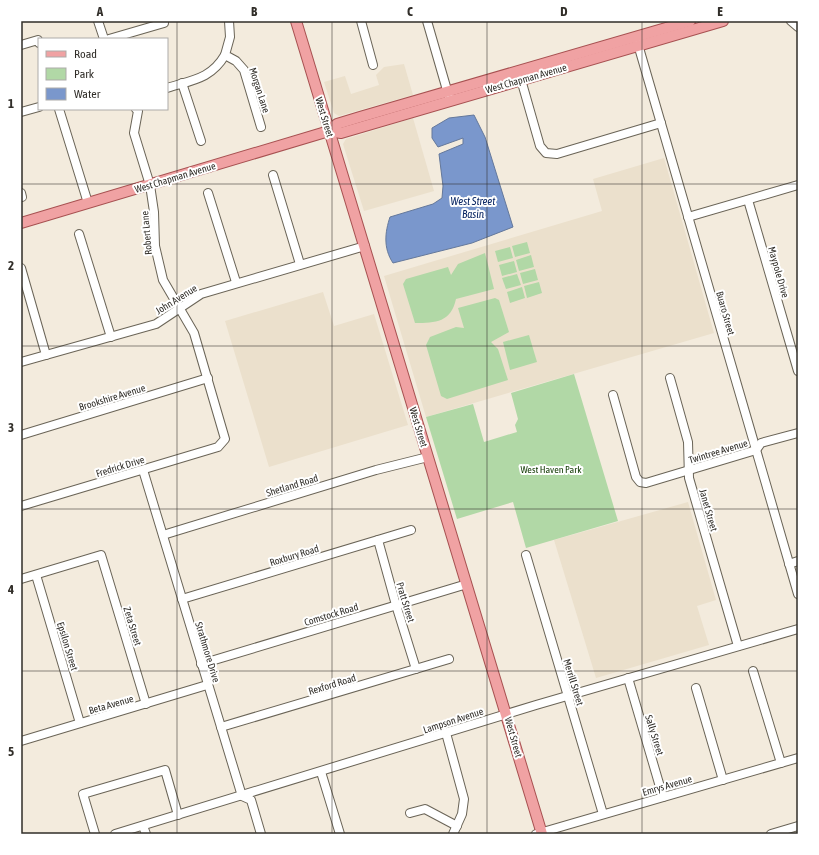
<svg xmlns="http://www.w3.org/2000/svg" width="819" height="855" viewBox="0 0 819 855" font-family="'Asap Condensed',sans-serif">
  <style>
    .built { fill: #ebe0cc }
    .green { fill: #b1d8a6 }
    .water { fill: #7a97cc; stroke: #64789b }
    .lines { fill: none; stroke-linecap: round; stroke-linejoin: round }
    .minor-casing { stroke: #6a6457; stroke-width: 10 }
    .major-casing { stroke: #a75151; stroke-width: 12 }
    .minor { stroke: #fff; stroke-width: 8 }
    .major { stroke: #f0a2a3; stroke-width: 10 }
    .grid { fill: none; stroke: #312e29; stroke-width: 1; stroke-opacity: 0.55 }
    .labels { text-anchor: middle; stroke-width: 4; stroke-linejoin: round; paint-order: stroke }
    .street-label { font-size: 10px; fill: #312e29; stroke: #fff }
    .park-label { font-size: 10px; fill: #113902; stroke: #fff }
    .water-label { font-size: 11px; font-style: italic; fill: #072462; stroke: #fff }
    .neatline { fill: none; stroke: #312e29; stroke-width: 1.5 }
    .grid-label { font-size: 13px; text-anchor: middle; font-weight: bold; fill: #312e29 }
  </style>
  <rect width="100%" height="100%" fill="#f3ebdd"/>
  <!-- built -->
  <g class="built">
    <polygon points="404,64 413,95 339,116 334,113 324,82 345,76 351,94 379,85 376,75 384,67"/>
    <polygon points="413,118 434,191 364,211 343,144 346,139"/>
    <polygon points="664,158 714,333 426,417 384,276 602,211 593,179"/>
    <polygon points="323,292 334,326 374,314 408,425 269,467 225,321"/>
    <polygon points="688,502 716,600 697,606 709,645 596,678 554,540"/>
  </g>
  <!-- green -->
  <g class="green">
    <polygon points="527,242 530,253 515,257 512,246"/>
    <polygon points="510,247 513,258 498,262 495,251"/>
    <path d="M485 253 494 289 456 299C451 322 436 323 415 323L403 284 406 279 448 267 451 275 458 264Z"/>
    <polygon points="531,255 534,267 519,271 516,260"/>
    <polygon points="514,261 517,272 502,276 499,265"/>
    <polygon points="535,269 538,280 523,284 520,273"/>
    <polygon points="517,274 521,285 506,289 502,278"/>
    <polygon points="539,282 542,293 527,298 524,286"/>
    <polygon points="522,287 525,298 510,303 507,292"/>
    <polygon points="495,298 499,300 509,332 491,342 498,349 508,380 447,399 441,396 426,345 430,337 456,327 464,328 458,308"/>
    <polygon points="529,335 537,362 510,370 503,342"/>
    <polygon points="574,374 618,521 526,548 513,502 457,519 426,417 473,404 484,442 517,432 515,425 518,419 511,393"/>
  </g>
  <!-- water -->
  <path class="water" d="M474 115 485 137 513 227 472 243 393 263C383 248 385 232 390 217L433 204 442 198 443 186 439 154 463 144V138L438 147 432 138V128L449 118Z"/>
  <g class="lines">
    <!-- minor casing -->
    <g class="minor-casing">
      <g id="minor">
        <polyline points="98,21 104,39"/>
        <polyline points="229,21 230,37 225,55 236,61 244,70 261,127"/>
        <polyline points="361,21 373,65"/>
        <polyline points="427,21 449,97"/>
        <polyline points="791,21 798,27"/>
        <polyline points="109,39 164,23 164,21"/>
        <polyline points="637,41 798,594"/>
        <polyline points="21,45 38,40 39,43"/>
        <polyline points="520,76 540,146 546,153 557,154 661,123"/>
        <polyline points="182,83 201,141"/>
        <path d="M167 88C192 80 211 79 225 55"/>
        <polyline points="59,109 88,203"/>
        <polyline points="21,112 39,107"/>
        <polyline points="273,175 300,264"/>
        <polyline points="21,193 22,197"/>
        <polyline points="208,193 236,282"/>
        <polyline points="748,200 798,371"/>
        <polyline points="688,217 798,185"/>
        <polyline points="79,234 111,337"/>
        <polyline points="21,268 46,355"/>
        <polyline points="21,362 156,324 201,294 365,246"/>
        <polyline points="670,378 688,442 689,478 738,646"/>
        <polyline points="613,395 636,477 640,482 646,483 756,450 761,443 798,433"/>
        <polyline points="21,435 208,378"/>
        <polyline points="143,470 242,796 251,800 261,834"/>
        <polyline points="21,506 218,447 225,439 194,333 163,280 155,246 154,212 150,185 134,133 138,111 136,109"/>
        <polyline points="163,535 376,470 428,457"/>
        <polyline points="378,540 396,605 416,669"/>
        <polyline points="526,555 603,814"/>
        <polyline points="789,564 798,561"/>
        <polyline points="36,575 80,723"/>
        <polyline points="21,579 101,555 146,704"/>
        <polyline points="182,599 411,530"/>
        <polyline points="201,664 467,584"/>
        <polyline points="753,671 781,763"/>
        <polyline points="628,678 663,797"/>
        <polyline points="696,688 723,780"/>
        <polyline points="221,727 449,659"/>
        <polyline points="446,733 464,799 462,814 453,834"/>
        <polyline points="21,741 207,685"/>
        <polyline points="321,772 340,834"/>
        <polyline points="410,813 425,809 457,826"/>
        <polyline points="143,826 146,834"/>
        <polyline points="95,834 83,794 165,770 178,815"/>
        <polyline points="115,834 536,705 798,629"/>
        <polyline points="536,834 798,758"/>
        <polyline points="771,834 798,826"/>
      </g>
    </g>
    <!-- major casing -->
    <g class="major-casing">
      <g id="major">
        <polyline points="296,21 542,834"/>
        <polyline points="329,131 341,133 723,21"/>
        <polyline points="21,223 329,131 337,124 360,117 690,21"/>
      </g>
    </g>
    <!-- minor -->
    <use href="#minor" class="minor"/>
    <!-- major -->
    <use href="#major" class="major"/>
  </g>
  <!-- grid -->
  <path class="grid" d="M177 21V834M332 21V834M487 21V834M642 21V834M21 184H798M21 346H798M21 509H798M21 671H798"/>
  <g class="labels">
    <!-- street labels -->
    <g class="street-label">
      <text transform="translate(526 78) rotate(-16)" y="4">West Chapman Avenue</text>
      <text transform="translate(260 90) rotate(72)" y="4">Morgan Lane</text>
      <text transform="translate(325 117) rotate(73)" y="4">West Street</text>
      <text transform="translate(175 177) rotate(-17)" y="4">West Chapman Avenue</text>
      <text transform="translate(146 233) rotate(-95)" y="4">Robert Lane</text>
      <text transform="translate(779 272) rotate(74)" y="4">Maypole Drive</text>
      <text transform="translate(176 299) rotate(-32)" y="4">John Avenue</text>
      <text transform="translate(726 313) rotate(74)" y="4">Buaro Street</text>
      <text transform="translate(112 397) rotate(-17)" y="4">Brookshire Avenue</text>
      <text transform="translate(419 427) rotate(73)" y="4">West Street</text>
      <text transform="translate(718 451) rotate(-17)" y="4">Twintree Avenue</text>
      <text transform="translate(120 466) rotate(-17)" y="4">Fredrick Drive</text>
      <text transform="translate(292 485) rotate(-17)" y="4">Shetland Road</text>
      <text transform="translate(709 510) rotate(74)" y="4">Janet Street</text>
      <text transform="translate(294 555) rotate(-17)" y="4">Roxbury Road</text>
      <text transform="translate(406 602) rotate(73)" y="4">Pratt Street</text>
      <text transform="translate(331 614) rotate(-17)" y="4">Comstock Road</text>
      <text transform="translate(133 626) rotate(73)" y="4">Zeta Street</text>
      <text transform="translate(68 646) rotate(73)" y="4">Epsilon Street</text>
      <text transform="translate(208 652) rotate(73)" y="4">Strathmore Drive</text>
      <text transform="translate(574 682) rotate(73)" y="4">Merrill Street</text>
      <text transform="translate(332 684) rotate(-17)" y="4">Rexford Road</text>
      <text transform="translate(111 704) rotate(-16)" y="4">Beta Avenue</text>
      <text transform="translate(453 720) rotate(-18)" y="4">Lampson Avenue</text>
      <text transform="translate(655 735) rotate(73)" y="4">Sally Street</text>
      <text transform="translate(514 737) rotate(74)" y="4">West Street</text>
      <text transform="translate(667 785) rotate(-16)" y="4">Emrys Avenue</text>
    </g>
    <!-- park labels -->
    <g class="park-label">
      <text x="551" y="473">West Haven Park</text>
    </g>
    <!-- water labels -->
    <g class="water-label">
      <text x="473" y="205">West Street<tspan x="473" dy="13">Basin</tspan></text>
    </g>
  </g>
  <!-- border -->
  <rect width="819" height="855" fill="none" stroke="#ffffff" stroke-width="44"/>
  <!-- legend -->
  <rect x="38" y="38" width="130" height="72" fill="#ffffff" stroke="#adaba9"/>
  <rect x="46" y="51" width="20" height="6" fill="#f0a2a3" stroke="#adaba9"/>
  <text x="74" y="58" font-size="12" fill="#312e29">Road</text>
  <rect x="46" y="68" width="20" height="12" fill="#b1d8a6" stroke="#adaba9"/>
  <text x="74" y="78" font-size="12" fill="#312e29">Park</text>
  <rect x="46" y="88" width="20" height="12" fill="#7a97cc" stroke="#adaba9"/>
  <text x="74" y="98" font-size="12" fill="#312e29">Water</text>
  <rect x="22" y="22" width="775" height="811" class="neatline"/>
  <g class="grid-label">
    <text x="100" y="16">A</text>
    <text x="254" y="16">B</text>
    <text x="410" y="16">C</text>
    <text x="564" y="16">D</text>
    <text x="720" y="16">E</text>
    <text x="11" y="108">1</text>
    <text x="11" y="270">2</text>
    <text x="11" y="432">3</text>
    <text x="11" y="594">4</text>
    <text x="11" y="756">5</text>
  </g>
</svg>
